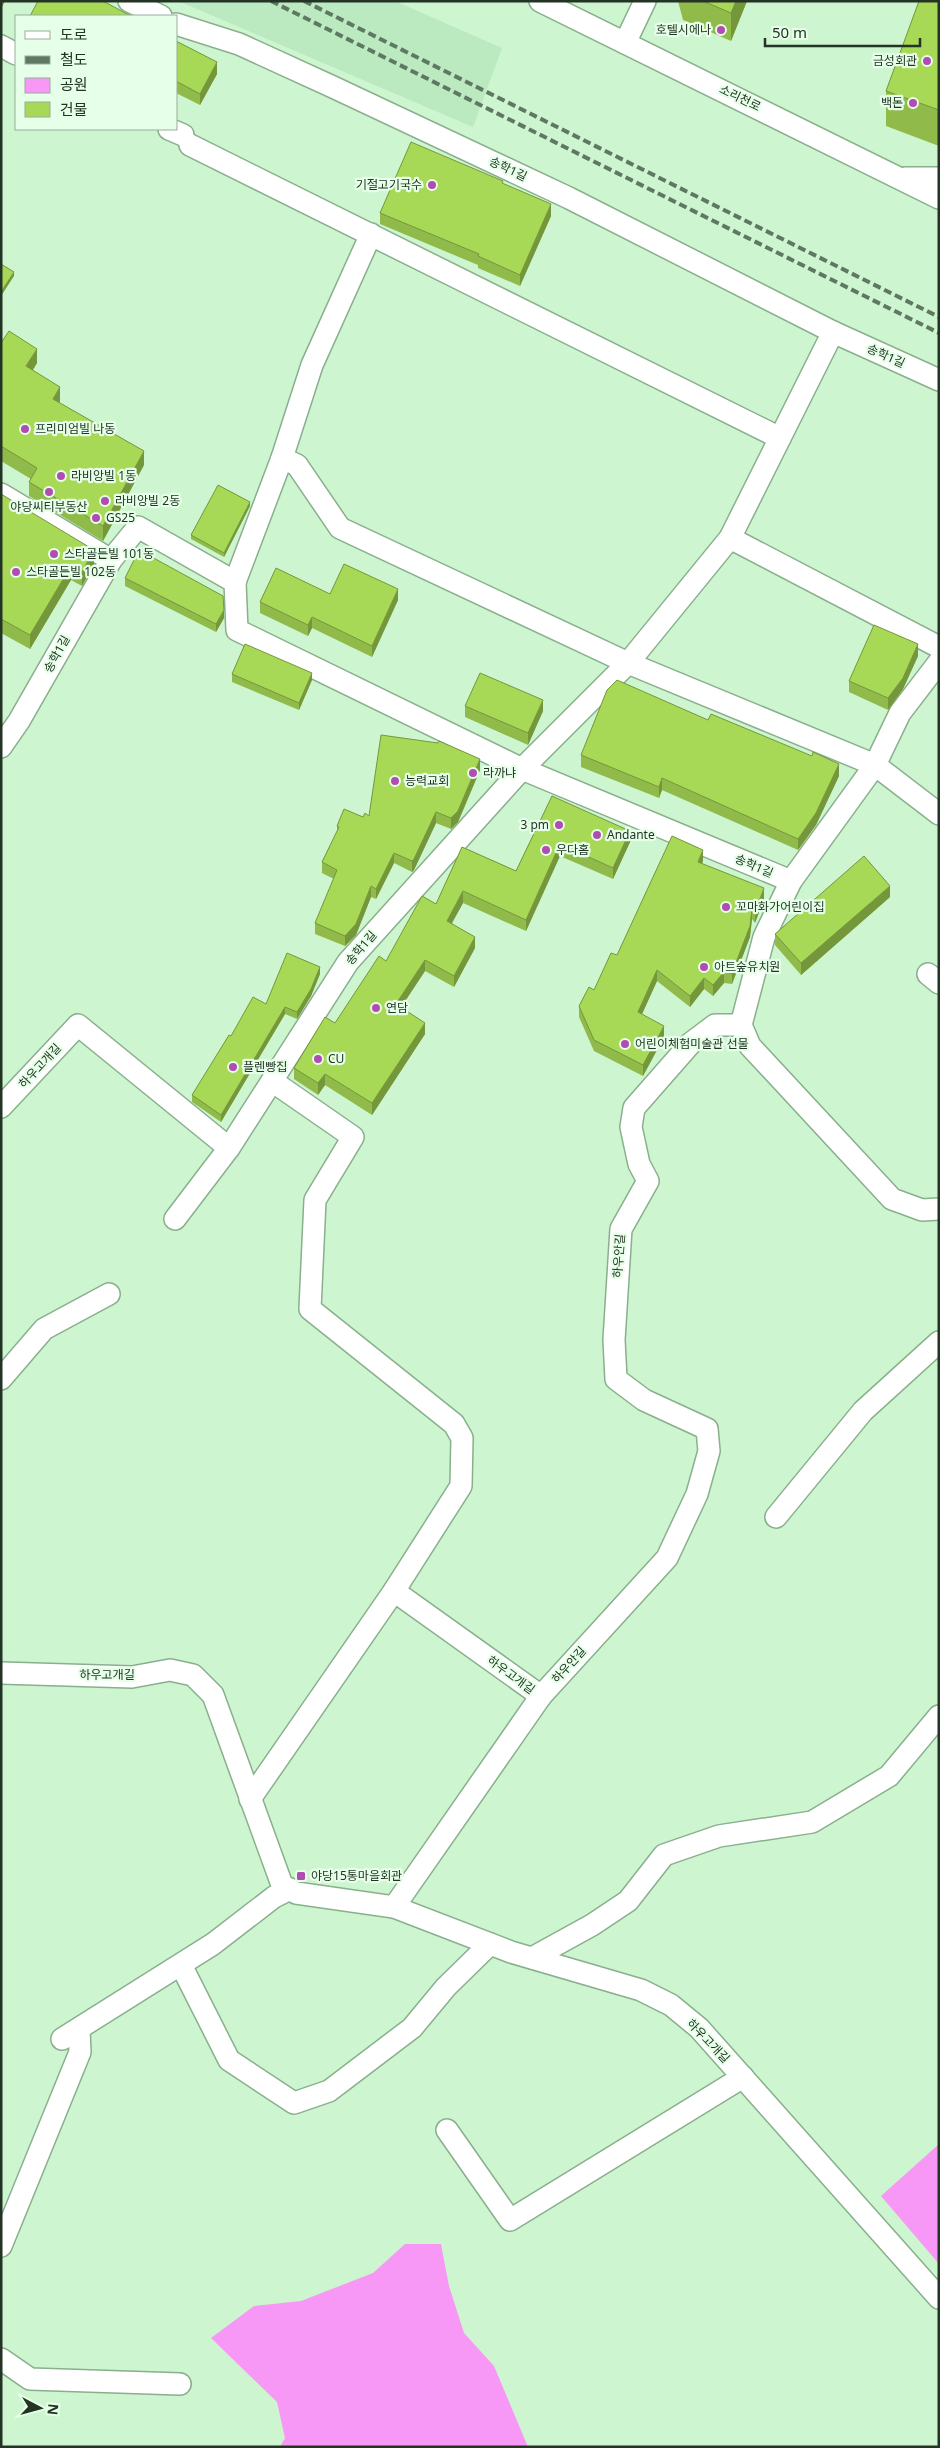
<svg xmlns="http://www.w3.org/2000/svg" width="940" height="2448" viewBox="0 0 940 2448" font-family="'Noto Sans','Noto Sans KR',sans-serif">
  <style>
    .built { fill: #bbe9c0 }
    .green { fill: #f798f6 }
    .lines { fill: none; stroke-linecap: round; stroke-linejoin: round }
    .minor-casing { stroke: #89af8c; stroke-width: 24 }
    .minor { stroke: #fff; stroke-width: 21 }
    .rail { stroke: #5f7861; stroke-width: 4; stroke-dasharray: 8 4; stroke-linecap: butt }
    .wall { fill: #90ba4a }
    .shaded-wall { fill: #75973c }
    .building { fill: #a7d856; stroke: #75973c }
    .poi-dot { fill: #b14cb2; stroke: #e6ffe8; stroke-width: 2 }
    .labels { text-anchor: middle; stroke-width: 4.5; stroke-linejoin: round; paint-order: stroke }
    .poi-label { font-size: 12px; fill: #233324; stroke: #e6ffe8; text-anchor: start }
    .street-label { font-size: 12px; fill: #233324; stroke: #e6ffe8 }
  </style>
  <rect width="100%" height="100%" fill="#cdf6d0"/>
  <!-- built -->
  <polygon class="built" points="178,1 395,1 502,48 473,127"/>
  <!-- green -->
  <g class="green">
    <polygon points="939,2144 939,2264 881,2196"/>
    <polygon points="405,2244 441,2244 449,2286 464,2333 494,2366 528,2447 280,2447 285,2438 277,2402 211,2338 254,2306 301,2301 373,2273"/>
  </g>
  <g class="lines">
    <!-- minor casing -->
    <g class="minor-casing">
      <g id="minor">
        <polyline points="129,1 161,16"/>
        <polyline points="540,1 939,198"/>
        <polyline points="176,24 239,44 333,87 569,198 833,332 939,380"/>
        <polyline points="625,43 645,1"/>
        <polyline points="1,46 16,54"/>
        <polyline points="169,129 183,135"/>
        <polyline points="190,145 780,438"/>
        <polyline points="905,178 939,178"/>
        <polyline points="282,458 297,465 340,528 628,663 875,765 939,814"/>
        <polyline points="1,494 111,560 138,527 235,582 237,630 522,769 791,881"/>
        <polyline points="730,538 939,647"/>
        <polyline points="235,582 282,458 312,365 371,234"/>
        <polyline points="1,747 19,721 111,560"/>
        <polyline points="928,974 939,983"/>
        <polyline points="741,1025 764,937 791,881 875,765 900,713 939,662"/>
        <polyline points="1,1107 78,1025 229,1148 175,1219"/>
        <polyline points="229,1148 348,962 522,769 628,663 730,538 833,332"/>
        <polyline points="1,1379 44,1329 109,1294"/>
        <polyline points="776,1517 863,1411 939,1342"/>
        <polyline points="394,1591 541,1696 394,1907"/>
        <polyline points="1,1673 132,1677 170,1670 193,1675 213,1695 282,1885 296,1893 394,1907 511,1952 641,1990 671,2005 699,2028 939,2298"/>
        <polyline points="541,1696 667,1558 697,1494 709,1451 707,1429 644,1400 616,1379 614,1340 621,1229 648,1181 639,1164 631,1127 634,1108 691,1043 715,1025 741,1025 750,1046 892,1199 922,1210 939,1209"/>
        <polyline points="250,1799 394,1591 461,1486 462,1438 454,1424 310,1309 315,1200 353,1137 272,1081"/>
        <polyline points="532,1958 592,1925 628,1901 664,1855 719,1836 812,1822 889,1776 939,1716"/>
        <polyline points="181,1965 229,2060 294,2103 329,2091 412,2028 446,1987 490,1944"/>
        <polyline points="62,2039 213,1944 274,1897 290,1889"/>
        <polyline points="447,2130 510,2220 743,2077"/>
        <polyline points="1,2246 80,2052 79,2029"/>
        <polyline points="1,2359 30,2379 180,2384"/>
      </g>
    </g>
    <!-- minor -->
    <use href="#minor" class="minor"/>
    <!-- rail -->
    <g class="rail">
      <polyline points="271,1 939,333"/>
      <polyline points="304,1 939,317"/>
    </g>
  </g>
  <!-- wall -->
  <g class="wall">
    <polygon points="678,1 747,1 731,41 683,20"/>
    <polygon points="939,1 939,146 886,126 886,91"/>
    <polygon points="176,41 217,74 200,105 176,93"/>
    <polygon points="503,184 551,216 520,286 478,268 478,265 380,224 380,213"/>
    <polygon points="1,343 37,363 33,370 60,401 59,403 144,465 103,541 29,496 29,482 31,479 1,461"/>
    <polygon points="1,494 94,564 82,586 71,580 30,649 1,633"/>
    <polygon points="250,506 224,557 191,539 191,535"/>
    <polygon points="125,578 224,618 216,632 125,586"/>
    <polygon points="330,594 398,600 372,657 312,628 308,636 260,613 260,602"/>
    <polygon points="918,656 903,689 888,710 849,692 849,681"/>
    <polygon points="232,674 312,680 299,710 232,682"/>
    <polygon points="465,706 543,711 528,745 465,717"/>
    <polygon points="708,720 839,776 816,825 798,850 662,790 659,798 581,767 581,755"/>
    <polygon points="438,743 480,770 458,822 451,829 436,823 414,870 412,872 394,863 376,899 371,897 356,935 345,946 315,934 315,923 334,879 322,873 322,862 337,832 337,826 369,816"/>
    <polygon points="552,796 630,842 613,879 560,856 526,931 463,903 452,923 475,948 454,987 425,971 401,1007 425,1034 372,1115 325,1085 318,1095 294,1079 294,1068 335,1023 386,961 436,904 462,847 516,871"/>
    <polygon points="703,861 702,864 764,899 755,923 752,919 750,937 732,984 724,983 713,996 704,989 690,1007 657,981 642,1014 664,1037 643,1076 594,1051 579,1017 579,1006 594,990 617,955"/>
    <polygon points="890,897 801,975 775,945 775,934"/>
    <polygon points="320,974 311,996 297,1019 285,1014 221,1122 192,1102 192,1095 231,1036 266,1004"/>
  </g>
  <!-- shaded-wall -->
  <g class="shaded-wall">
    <polygon points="1,1 5,1 1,9"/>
    <polygon points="736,1 747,1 731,41 731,13"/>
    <polygon points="217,62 217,74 200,105 200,94"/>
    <polygon points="551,204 551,216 520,286 520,275"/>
    <polygon points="14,272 14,276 1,296 1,292"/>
    <polygon points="37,349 37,363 26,380 26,366"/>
    <polygon points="60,387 60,401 53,414 53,399"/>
    <polygon points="144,451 144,465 103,541 103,526"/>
    <polygon points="250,502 250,506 224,557 224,553"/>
    <polygon points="94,550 94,564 82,586 82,572"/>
    <polygon points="71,566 71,580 30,649 30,635"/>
    <polygon points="398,589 398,600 372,657 372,646"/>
    <polygon points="224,610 224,618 216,632 216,624"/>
    <polygon points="312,617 312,628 308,636 308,625"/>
    <polygon points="918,644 918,656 903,689 888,710 888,698"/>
    <polygon points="312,673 312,680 299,710 299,703"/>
    <polygon points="543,700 543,711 528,745 528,733"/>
    <polygon points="480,759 480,770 458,822 451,829 451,818"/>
    <polygon points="839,764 839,776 816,825 798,850 798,839"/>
    <polygon points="662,778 662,790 659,798 659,787"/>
    <polygon points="436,812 436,823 414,870 412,872 412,861"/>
    <polygon points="630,831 630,842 613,879 613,868"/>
    <polygon points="560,844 560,856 526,931 526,920"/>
    <polygon points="703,850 703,861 698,873 698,862"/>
    <polygon points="394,853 394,863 376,899 376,889"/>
    <polygon points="371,886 371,897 356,935 345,946 345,936"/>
    <polygon points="890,886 890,897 801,975 801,963"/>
    <polygon points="764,888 764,899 755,923 755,912"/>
    <polygon points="463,891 463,903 447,932 447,921"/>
    <polygon points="752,908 752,919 750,937 732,984 732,973"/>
    <polygon points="475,937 475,948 454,987 454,976"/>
    <polygon points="425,960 425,971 396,1015 396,1004"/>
    <polygon points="320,967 320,974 311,996 297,1019 297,1012"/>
    <polygon points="657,970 657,981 638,1023 638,1012"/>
    <polygon points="724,972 724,983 713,996 713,985"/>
    <polygon points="704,978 704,989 690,1007 690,996"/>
    <polygon points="285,1007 285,1014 221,1122 221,1115"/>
    <polygon points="425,1023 425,1034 372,1115 372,1103"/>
    <polygon points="664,1026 664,1037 643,1076 643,1065"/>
    <polygon points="325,1074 325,1085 318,1095 318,1083"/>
  </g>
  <!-- building -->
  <g class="building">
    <polygon points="38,1 103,1 131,16 30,16"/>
    <polygon points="703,1 736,1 731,13"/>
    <polygon points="919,1 939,1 939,110 886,91"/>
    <polygon points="176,41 217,62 200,94 176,81"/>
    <polygon points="411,142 503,181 502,183 551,204 520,275 478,256 479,254 380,213"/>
    <polygon points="1,264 14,272 1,292"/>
    <polygon points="9,331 37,349 26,366 60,387 53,399 144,451 103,526 29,482 37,468 1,446 1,343"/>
    <polygon points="218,485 250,502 224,553 191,535"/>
    <polygon points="1,494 94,550 82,572 71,566 30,635 1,619"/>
    <polygon points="139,550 223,596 224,610 216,624 125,578"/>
    <polygon points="344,564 398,589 372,646 312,617 308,625 260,602 276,568 330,594"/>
    <polygon points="874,625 918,644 903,678 888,698 849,681"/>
    <polygon points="245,644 312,673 299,703 232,674"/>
    <polygon points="480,673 543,700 528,733 465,706"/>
    <polygon points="617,680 708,720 711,714 812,756 813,752 839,764 816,813 798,839 662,778 659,787 581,755 607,690"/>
    <polygon points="381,735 438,743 439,741 480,759 458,811 451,818 436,812 414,859 412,861 394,853 376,889 371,886 356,924 345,936 315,923 337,870 322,862 339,827 337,826 344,809 363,817 365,813 369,816"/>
    <polygon points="552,796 630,831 613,868 560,844 526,920 463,891 447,921 475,937 454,976 425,960 396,1004 425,1023 372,1103 325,1074 318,1083 294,1068 325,1017 335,1023 379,956 386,961 422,896 436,904 462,847 516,871"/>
    <polygon points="672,836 703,850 698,862 764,888 755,912 752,908 750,926 732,973 724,972 713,985 704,978 690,996 657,970 638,1012 664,1026 643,1065 594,1040 579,1006 589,987 594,990 611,953 617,955"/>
    <polygon points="864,856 890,886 801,963 775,934"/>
    <polygon points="287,953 320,967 311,989 297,1012 285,1007 221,1115 192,1095 229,1035 231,1036 253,997 266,1004"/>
  </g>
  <!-- markers -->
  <g class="poi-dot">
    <circle cx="721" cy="30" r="5"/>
    <circle cx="927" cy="61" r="5"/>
    <circle cx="913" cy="103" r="5"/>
    <circle cx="432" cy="185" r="5"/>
    <circle cx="25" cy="429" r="5"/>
    <circle cx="61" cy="476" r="5"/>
    <circle cx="49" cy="492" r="5"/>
    <circle cx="105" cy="501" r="5"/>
    <circle cx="96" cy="518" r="5"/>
    <circle cx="54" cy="554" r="5"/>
    <circle cx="16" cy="572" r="5"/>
    <circle cx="473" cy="773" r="5"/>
    <circle cx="395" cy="781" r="5"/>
    <circle cx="559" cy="825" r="5"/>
    <circle cx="597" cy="835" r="5"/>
    <circle cx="546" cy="850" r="5"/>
    <circle cx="726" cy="907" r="5"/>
    <circle cx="704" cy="967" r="5"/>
    <circle cx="376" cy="1008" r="5"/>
    <circle cx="625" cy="1044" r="5"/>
    <circle cx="318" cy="1059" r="5"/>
    <circle cx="233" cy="1067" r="5"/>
    <rect x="296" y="1871" width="10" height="10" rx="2.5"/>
  </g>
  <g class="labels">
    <!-- poi labels -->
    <g class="poi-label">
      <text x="711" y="34" text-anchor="end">호텔시에나</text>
      <text x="917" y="65" text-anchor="end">금성회관</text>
      <text x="903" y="107" text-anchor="end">백돈</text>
      <text x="422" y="189" text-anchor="end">기절고기국수</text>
      <text x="35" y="433">프리미엄빌 나동</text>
      <text x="71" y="480">라비앙빌 1동</text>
      <text x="115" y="505">라비앙빌 2동</text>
      <text x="49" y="511" text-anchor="middle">야당씨티부동산</text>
      <text x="106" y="522">GS25</text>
      <text x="64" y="558">스타골든빌 101동</text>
      <text x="26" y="576">스타골든빌 102동</text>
      <text x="483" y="777">라까냐</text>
      <text x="405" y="785">능력교회</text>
      <text x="549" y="829" text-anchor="end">3 pm</text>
      <text x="607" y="839">Andante</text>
      <text x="556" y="854">우다홈</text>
      <text x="736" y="911">꼬마화가어린이집</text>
      <text x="714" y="971">아트숲유치원</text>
      <text x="386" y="1012">연담</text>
      <text x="635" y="1048">어린이체험미술관 선물</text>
      <text x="328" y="1063">CU</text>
      <text x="243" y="1071">플렌빵집</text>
      <text x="311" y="1880">야당15통마을회관</text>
    </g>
    <!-- street labels -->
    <g class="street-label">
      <text transform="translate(740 98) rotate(26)" y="4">소리천로</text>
      <text transform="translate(508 169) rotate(25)" y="4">송학1길</text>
      <text transform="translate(886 356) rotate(24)" y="4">송학1길</text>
      <text transform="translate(57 654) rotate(-61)" y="4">송학1길</text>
      <text transform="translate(754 866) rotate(23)" y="4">송학1길</text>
      <text transform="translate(361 948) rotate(-49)" y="4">송학1길</text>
      <text transform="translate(40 1066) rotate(-47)" y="4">하우고개길</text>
      <text transform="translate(619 1256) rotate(-86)" y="4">하우안길</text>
      <text transform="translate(569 1665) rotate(-48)" y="4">하우안길</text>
      <text x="107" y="1679">하우고개길</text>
      <text transform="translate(511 1675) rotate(36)" y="4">하우고개길</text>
      <text transform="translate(708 2041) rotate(46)" y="4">하우고개길</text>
    </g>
  </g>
  <!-- border -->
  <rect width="940" height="2448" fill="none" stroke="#233324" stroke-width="5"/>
  <!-- legend -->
  <rect x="15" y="15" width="162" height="115" fill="#e6ffe8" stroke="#98ad9a"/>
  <rect x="25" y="31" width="25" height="8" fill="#ffffff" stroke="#98ad9a"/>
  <text x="60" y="40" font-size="15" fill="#233324">도로</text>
  <rect x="25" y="56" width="25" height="8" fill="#5f7861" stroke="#98ad9a"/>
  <text x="60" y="65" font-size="15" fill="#233324">철도</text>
  <rect x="25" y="78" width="25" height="15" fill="#f798f6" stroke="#98ad9a"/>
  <text x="60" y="90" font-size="15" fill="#233324">공원</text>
  <rect x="25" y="102" width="25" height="15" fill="#a7d856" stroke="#98ad9a"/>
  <text x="60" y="115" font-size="15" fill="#233324">건물</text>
  <!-- north arrow -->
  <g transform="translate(40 2408) rotate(96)" stroke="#e6ffe8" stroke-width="4" paint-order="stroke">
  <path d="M0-4L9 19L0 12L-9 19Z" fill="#233324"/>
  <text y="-8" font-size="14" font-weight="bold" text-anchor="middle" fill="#233324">N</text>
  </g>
  <!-- scale -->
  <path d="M765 38v8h155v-8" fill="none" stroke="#233324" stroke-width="2.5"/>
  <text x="772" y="38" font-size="15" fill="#233324" stroke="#e6ffe8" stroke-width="4" paint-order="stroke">50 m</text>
</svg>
